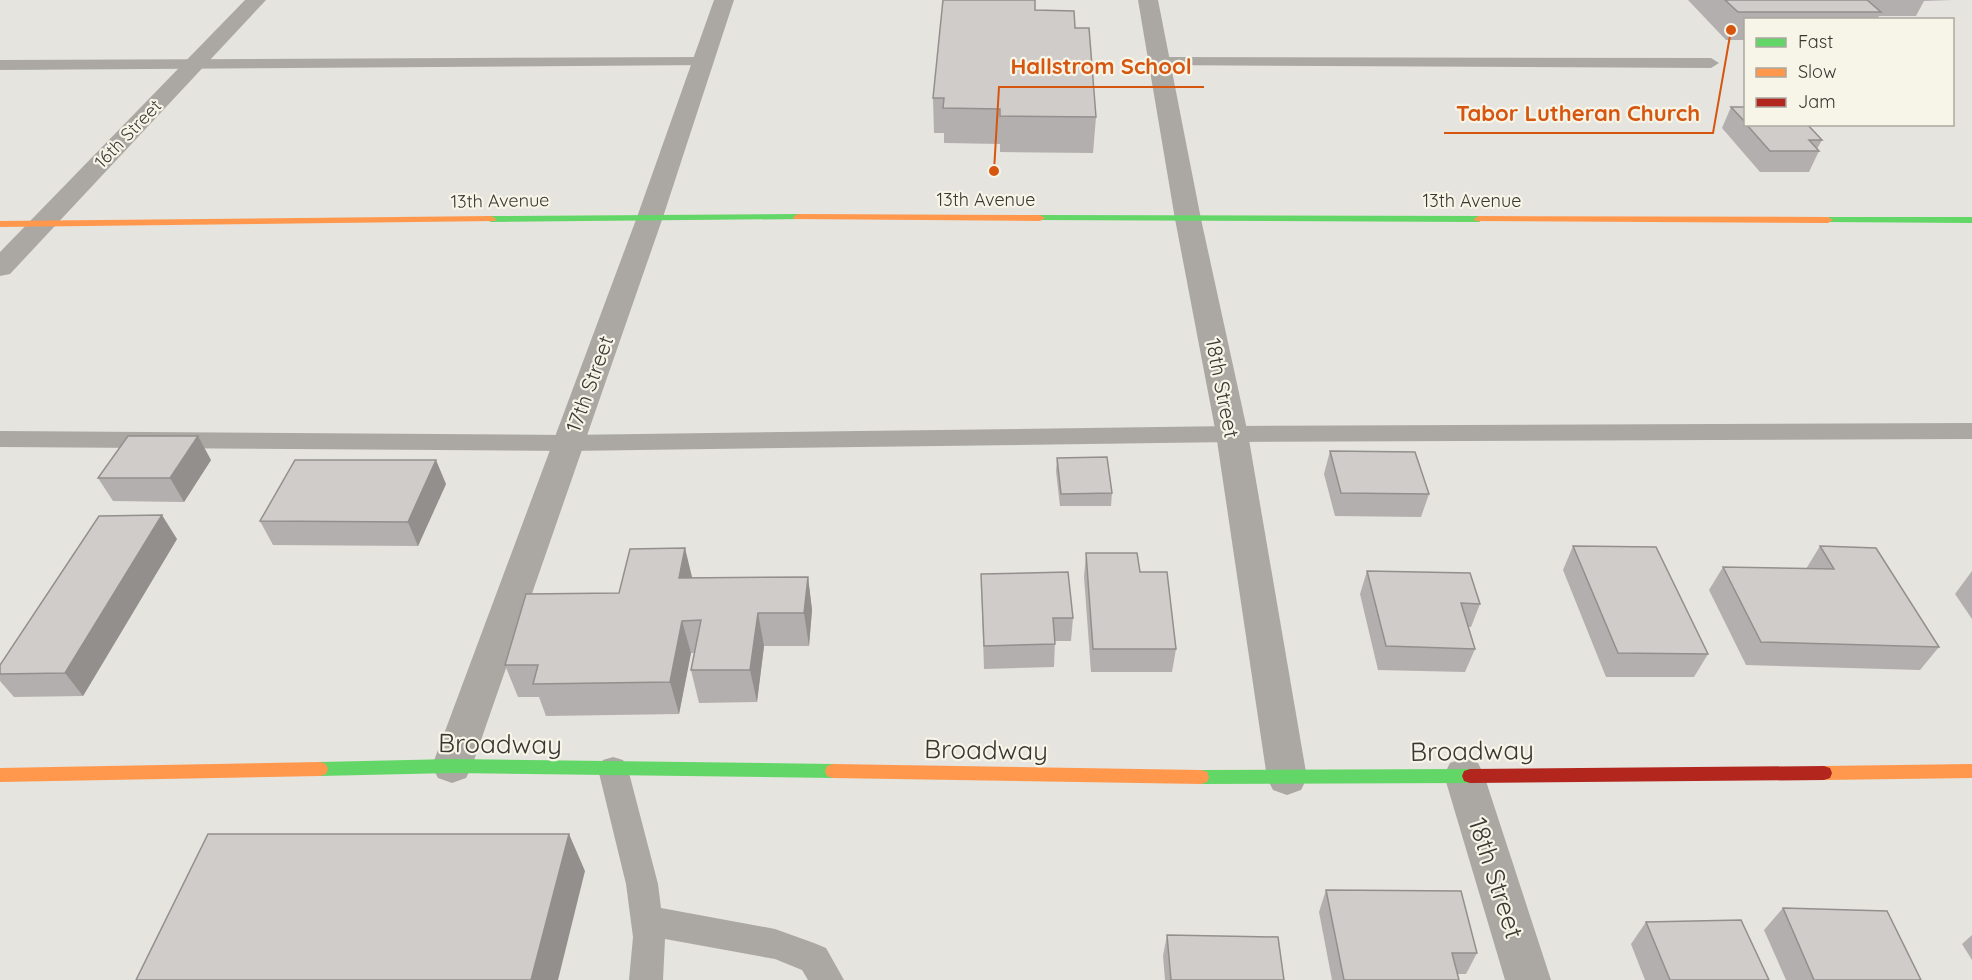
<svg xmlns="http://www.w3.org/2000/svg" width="1972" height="980" viewBox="0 0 1972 980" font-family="Quicksand,sans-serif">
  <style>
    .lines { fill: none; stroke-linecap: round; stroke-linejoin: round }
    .lane { fill: #aba8a4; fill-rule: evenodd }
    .street { fill: #aba8a4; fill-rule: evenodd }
    .fast { fill: #63d668; fill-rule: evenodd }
    .slow { fill: #ff974d; fill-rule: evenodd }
    .jam { fill: #b3261e; fill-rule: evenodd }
    .wall { fill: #b3afae }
    .shaded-wall { fill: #928f8d }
    .building { fill: #d0ccca; stroke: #928f8d; stroke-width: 1.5 }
    .labels { text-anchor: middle; stroke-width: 4.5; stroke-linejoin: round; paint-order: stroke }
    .far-street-label { font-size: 18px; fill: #383732; stroke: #f7f4e8 }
    .street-label { font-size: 21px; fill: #383732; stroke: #f7f4e8 }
    .near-street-label { font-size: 26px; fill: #383732; stroke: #f7f4e8 }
    .leader { fill: none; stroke: #d65610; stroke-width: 2 }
    .callout-dot { fill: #d65610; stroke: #f7f4e8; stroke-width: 2 }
    .callout-label { font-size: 22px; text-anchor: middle; font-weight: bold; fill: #d65610; stroke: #f7f4e8; stroke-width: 4.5; stroke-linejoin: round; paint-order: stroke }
  </style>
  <rect width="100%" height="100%" fill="#e6e4de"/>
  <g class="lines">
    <!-- lane -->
    <g class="lane">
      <polygon points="703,57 711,62 709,65 0,70 0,60"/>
      <polygon points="1159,57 1711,58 1719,63 1711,68 1153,65 1151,62 1153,59"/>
      <polygon points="1972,423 1972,439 1232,442 568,451 0,447 0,431 568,435 1232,426"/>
      <polygon points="613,757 623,760 628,769 658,884 661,908 775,929 814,943 826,948 844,980 808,980 802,970 775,959 665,939 663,980 629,980 633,937 626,884 598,769 603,760"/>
    </g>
    <!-- street -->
    <g class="street">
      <polygon points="245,0 266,0 10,274 0,276 0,252"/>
      <polygon points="714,0 734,0 663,217 472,766 466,778 452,783 438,778 432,766 637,217"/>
      <polygon points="1138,0 1158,0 1201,219 1248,434 1307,778 1301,790 1287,795 1273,790 1267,778 1216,434 1175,219"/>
      <polygon points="1464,758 1478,763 1484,775 1551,980 1505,980 1444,775 1450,763"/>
    </g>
    <!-- fast -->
    <g class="fast">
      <polygon points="798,214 803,217 802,219 491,222 486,219 491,216"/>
      <polygon points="1040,215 1479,216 1484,219 1479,222 1036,220 1036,216"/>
      <polygon points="1828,217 1972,217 1972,223 1824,222 1824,218"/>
      <polygon points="452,759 833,764 839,766 841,771 839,776 833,778 452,773 320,776 314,774 312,769 314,764 320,762"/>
      <polygon points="1470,769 1476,771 1478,776 1476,781 1470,783 1201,784 1195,782 1193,777 1195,772 1201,770"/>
    </g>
    <!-- slow -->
    <g class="slow">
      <polygon points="798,214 1040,215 1045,218 1040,221 794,219 793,217"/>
      <polygon points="491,216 496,219 495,221 0,227 0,221"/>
      <polygon points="1479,216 1828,217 1833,220 1828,223 1475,221 1474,219"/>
      <polygon points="320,762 326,764 328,769 326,774 320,776 0,782 0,768"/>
      <polygon points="833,764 1201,770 1207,772 1209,777 1207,782 1201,784 833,778 827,776 825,771 827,766"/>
      <polygon points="1972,764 1972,778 1824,780 1818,778 1816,773 1818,768 1824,766"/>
    </g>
    <!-- jam -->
    <polygon class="jam" points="1824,766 1830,768 1832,773 1830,778 1824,780 1470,783 1464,781 1462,776 1464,771 1470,769"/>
  </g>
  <!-- wall -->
  <g class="wall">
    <polygon points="1688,0 1952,0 1924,1 1916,16 1879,16 1877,20 1746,20 1746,40 1726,40"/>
    <polygon points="1035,10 1075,28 1096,117 1093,153 1000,152 1000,144 944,143 944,133 934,133 933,98"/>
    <polygon points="1731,107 1746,107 1746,124 1807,124 1822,140 1817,149 1819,151 1809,172 1760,172 1722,128"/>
    <polygon points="1330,451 1429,494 1421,517 1335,516 1324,474"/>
    <polygon points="1057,458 1112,493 1111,506 1060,506 1056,471"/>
    <polygon points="211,460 184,502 113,501 98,478"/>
    <polygon points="446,484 418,546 273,545 260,521"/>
    <polygon points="177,539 83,696 14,697 0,681 0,665"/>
    <polygon points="1573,546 1708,654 1694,677 1606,677 1563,570"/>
    <polygon points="1820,546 1939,647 1920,670 1746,665 1709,590 1723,567 1806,569"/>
    <polygon points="1086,553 1140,572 1176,649 1172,672 1091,672 1084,577"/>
    <polygon points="1367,571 1480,604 1471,627 1468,627 1475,649 1465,672 1378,670 1360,594"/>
    <polygon points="1972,571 1972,619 1955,594"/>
    <polygon points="981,574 1073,618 1071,641 1055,641 1054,667 984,669"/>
    <polygon points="808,577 812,610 809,646 764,646 757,702 699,703 691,670 695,653 691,653 679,714 546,716 539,697 518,697 505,665 619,593 692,578"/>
    <polygon points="1326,890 1477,953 1466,974 1457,974 1459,980 1332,980 1319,912"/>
    <polygon points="1783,908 1921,980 1786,980 1764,930"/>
    <polygon points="1646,922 1769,980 1645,980 1631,944"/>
    <polygon points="1167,935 1284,980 1165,980 1163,956"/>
    <polygon points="1972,935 1972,960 1962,944"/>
  </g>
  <!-- shaded-wall -->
  <g class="shaded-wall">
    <polygon points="198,436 211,460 184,502 170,478"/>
    <polygon points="436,460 446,484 418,546 408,522"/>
    <polygon points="162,515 177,539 83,696 65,673"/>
    <polygon points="685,548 693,581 679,578"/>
    <polygon points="808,577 812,610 809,646 804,613"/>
    <polygon points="758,613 764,646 757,702 750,670"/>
    <polygon points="682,621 691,653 679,714 670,682"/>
    <polygon points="569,834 585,871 558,980 531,980"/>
  </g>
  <!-- building -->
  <g class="building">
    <polygon points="943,0 1035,0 1035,10 1074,11 1075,28 1089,28 1096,117 1000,116 1000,109 943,108 944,98 933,98"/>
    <polygon points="1725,0 1867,0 1881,12 1738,12"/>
    <polygon points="1731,107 1746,107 1746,123"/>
    <polygon points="1746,124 1807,124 1822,140 1809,140 1819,151 1770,151"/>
    <polygon points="128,436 198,436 170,478 98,478"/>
    <polygon points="1330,451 1415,452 1429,494 1341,493"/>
    <polygon points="1107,457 1112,493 1061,494 1057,458"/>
    <polygon points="295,460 436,460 408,522 260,521"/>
    <polygon points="162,515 65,673 0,674 0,665 99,516"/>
    <polygon points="1573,546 1656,547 1708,654 1618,653"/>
    <polygon points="1820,546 1876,548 1939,647 1761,642 1723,567 1834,569"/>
    <polygon points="685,548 679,578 808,577 804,613 758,613 750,670 691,670 701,620 682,621 670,682 533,684 538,665 505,665 526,594 619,593 630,549"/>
    <polygon points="1086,553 1137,553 1140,572 1167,572 1176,649 1093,649"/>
    <polygon points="1367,571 1470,573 1480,604 1461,603 1475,649 1386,646"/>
    <polygon points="1068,572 1073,618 1053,618 1055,644 984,646 981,574"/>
    <polygon points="208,834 569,834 531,980 136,980"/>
    <polygon points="1326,890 1461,891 1477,953 1452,953 1459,980 1344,980"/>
    <polygon points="1783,908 1887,911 1921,980 1814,980"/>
    <polygon points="1741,920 1769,980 1670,980 1646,922"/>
    <polygon points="1167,935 1278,937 1284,980 1171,980"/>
  </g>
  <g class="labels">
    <!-- far-street labels -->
    <g class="far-street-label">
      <text transform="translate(128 134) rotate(-46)" y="6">16th Street</text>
      <text x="986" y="206">13th Avenue</text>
      <text transform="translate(500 201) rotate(-1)" y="6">13th Avenue</text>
      <text x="1472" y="207">13th Avenue</text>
    </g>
    <!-- street labels -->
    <g class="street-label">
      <text transform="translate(590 384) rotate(-70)" y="7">17th Street</text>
      <text transform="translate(1222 388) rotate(79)" y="7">18th Street</text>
    </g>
    <!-- near-street labels -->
    <g class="near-street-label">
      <text transform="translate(500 744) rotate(1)" y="9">Broadway</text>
      <text transform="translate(986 750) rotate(1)" y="9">Broadway</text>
      <text transform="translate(1472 751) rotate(-1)" y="9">Broadway</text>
      <text transform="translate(1496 878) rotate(72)" y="9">18th Street</text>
    </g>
  </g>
  <!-- callouts -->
  <path class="leader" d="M994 171L999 87H1204M1731 30L1713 133H1444"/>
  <g class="callout-dot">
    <circle cx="994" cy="171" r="6"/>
    <circle cx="1731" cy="30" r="6"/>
  </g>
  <g class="callout-label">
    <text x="1101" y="74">Hallstrom School</text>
    <text x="1578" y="121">Tabor Lutheran Church</text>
  </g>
  <!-- legend -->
  <rect x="1744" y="18" width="210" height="108" fill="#f7f4e8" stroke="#aba89f" stroke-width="1.5"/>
  <rect x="1756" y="38" width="30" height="9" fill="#63d668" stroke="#aba89f" stroke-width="1.5"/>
  <text x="1798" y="48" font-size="18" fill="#383732">Fast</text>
  <rect x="1756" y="68" width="30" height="9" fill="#ff974d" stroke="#aba89f" stroke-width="1.5"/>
  <text x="1798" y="78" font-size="18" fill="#383732">Slow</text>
  <rect x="1756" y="98" width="30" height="9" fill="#b3261e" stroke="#aba89f" stroke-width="1.5"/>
  <text x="1798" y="108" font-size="18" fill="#383732">Jam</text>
</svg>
